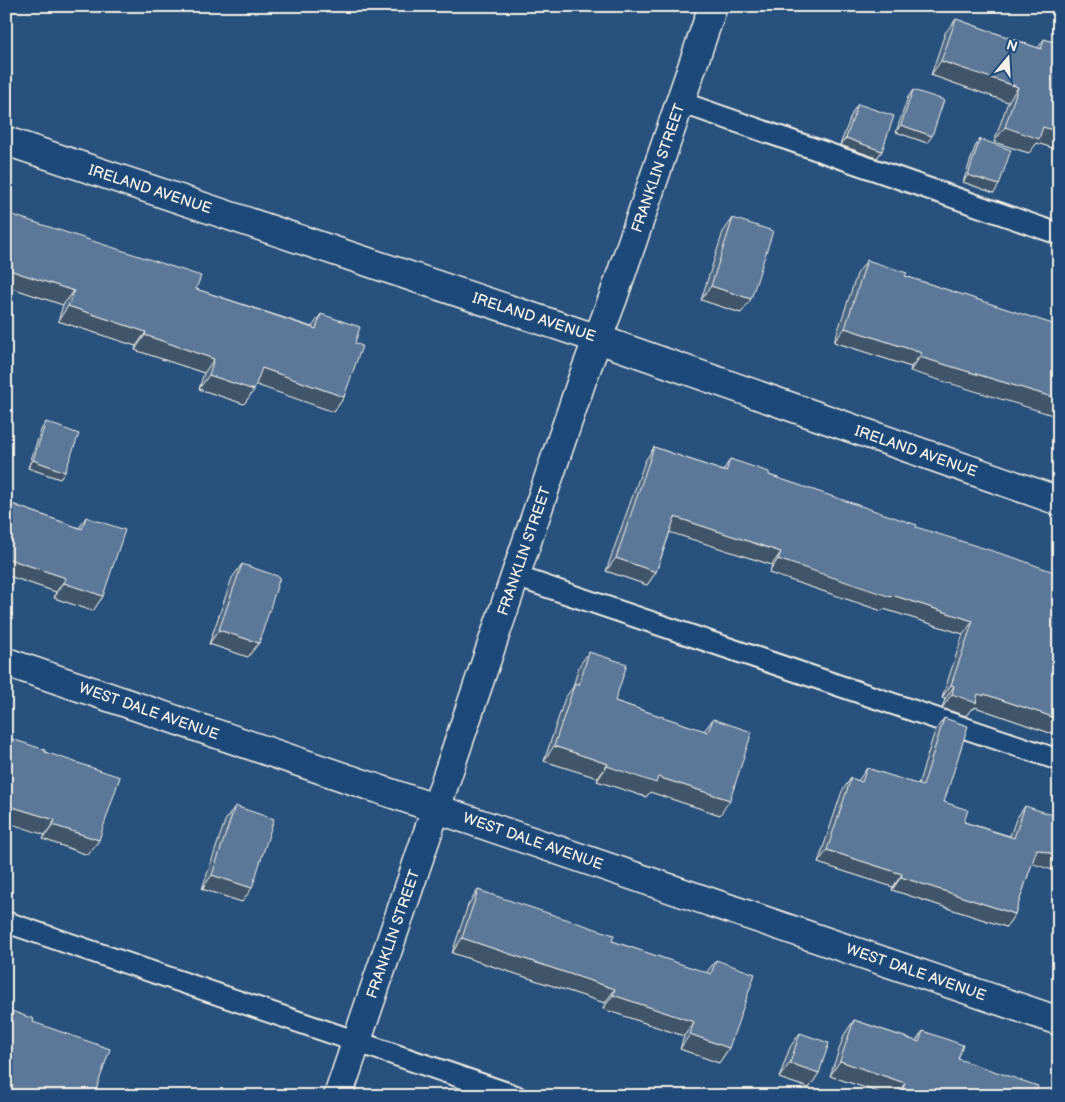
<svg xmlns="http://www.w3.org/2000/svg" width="1065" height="1102" viewBox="0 0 1065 1102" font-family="'Balsamiq Sans',sans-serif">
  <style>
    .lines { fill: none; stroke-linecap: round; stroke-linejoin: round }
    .lane-casing { stroke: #f4f1e8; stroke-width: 24 }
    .street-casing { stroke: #f4f1e8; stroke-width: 31 }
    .lane { stroke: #1f4a7a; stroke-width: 20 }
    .street { stroke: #1f4a7a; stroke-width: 28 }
    .wall { fill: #4e6784; stroke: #f4f1e8 }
    .shaded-wall { fill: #40546b; stroke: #f4f1e8 }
    .building { fill: #5b7899; stroke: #f4f1e8 }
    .labels { text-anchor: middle; stroke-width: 4; stroke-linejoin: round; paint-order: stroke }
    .street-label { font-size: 15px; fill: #f4f1e8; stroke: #1f4a7a }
  </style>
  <rect width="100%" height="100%" fill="#28517e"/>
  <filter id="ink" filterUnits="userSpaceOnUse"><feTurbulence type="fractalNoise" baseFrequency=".02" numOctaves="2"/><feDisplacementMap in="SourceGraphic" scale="10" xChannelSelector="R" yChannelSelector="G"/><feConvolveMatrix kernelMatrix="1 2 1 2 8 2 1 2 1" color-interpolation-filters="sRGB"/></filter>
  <g filter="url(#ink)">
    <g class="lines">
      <!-- lane casing -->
      <g class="lane-casing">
        <g id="lane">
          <polyline points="680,102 1059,234"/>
          <polyline points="515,576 1059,760"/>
          <polyline points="6,922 516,1096"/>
        </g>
      </g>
      <!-- street casing -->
      <g class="street-casing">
        <g id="street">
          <polyline points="6,141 598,339 1059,501"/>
          <polyline points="6,662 1059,1021"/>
          <polyline points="338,1096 582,380 613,298 713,6"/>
        </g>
      </g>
      <!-- lane -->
      <use href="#lane" class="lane"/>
      <!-- street -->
      <use href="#street" class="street"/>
    </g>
    <!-- wall -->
    <g class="wall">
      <polygon points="956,19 1038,48 1044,39 1059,44 1059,150 1037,143 1029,153 994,142 1008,102 931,75 945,33"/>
      <polygon points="913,90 927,143 896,132 908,97"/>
      <polygon points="858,104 882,151 877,158 840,145 853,111"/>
      <polygon points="980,139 994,193 963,182 975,147"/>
      <polygon points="6,213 196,289 312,327 321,314 355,343 344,397 334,412 256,384 254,390 244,404 199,389 204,373 135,350 136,346 58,321 63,305 6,286"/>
      <polygon points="733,218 741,313 701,300 723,232"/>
      <polygon points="867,260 905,276 1014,312 910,371 911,367 834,342 857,274"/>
      <polygon points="46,422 65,472 60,479 28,468 41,430"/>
      <polygon points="654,447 723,471 730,459 769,475 916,527 1050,733 975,707 974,709 972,708 966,716 942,708 945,699 942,698 963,634 884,609 882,611 769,573 772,565 670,532 656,572 647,585 606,571 645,461"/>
      <polygon points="6,502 79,528 86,517 103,596 93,611 54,598 56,592 6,575"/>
      <polygon points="242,564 248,657 209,644 232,578"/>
      <polygon points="589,652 615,701 704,731 713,719 720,815 650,792 646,797 597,781 598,778 544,761 565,698 573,687 579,666"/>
      <polygon points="944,718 944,802 964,822 1010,836 1016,819 1025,806 1032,863 1015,914 1006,927 892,890 893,887 818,863 842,791 851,778 858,781 867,768 918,785 935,731"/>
      <polygon points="45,752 99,840 88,855 43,839 45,835"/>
      <polygon points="235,806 242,902 202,889 225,821"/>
      <polygon points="478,890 612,941 706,973 716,960 729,1048 719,1063 680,1049 684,1036 603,1009 605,1003 452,953 468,905"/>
      <polygon points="854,1020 916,1041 923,1031 958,1059 1034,1096 890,1096 830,1076 844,1035"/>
      <polygon points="800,1033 819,1073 809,1088 779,1078 790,1047"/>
    </g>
    <!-- shaded-wall -->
    <g class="shaded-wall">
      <polygon points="941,61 1018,87 1008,102 931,75"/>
      <polygon points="901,125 932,136 927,143 896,132"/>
      <polygon points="1005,127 1043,127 1059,132 1059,150 1037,143 1029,153 994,142"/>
      <polygon points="846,138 882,151 877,158 840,145"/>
      <polygon points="968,175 999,185 994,193 963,182"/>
      <polygon points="6,269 74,291 63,305 6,286"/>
      <polygon points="711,286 751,299 741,313 701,300"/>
      <polygon points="68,306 146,332 136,346 58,321"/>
      <polygon points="845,328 922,353 911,367 834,342"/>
      <polygon points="145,335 214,359 204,373 135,350"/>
      <polygon points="920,357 1059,399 1059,417 910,371"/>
      <polygon points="262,368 344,397 334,412 251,383"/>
      <polygon points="209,375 254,390 244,404 199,389"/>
      <polygon points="33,460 65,472 60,479 28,468"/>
      <polygon points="675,517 781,552 772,565 666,531"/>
      <polygon points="6,558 66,578 56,592 6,575"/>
      <polygon points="616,558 656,572 647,585 606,571"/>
      <polygon points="778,559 892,595 973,621 963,634 884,609 882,611 769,573"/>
      <polygon points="64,583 103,596 93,611 54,598"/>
      <polygon points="219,630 259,643 248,657 209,644"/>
      <polygon points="951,685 954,686 945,699 942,698"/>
      <polygon points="952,694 984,694 1059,719 1059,721 1050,733 975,707 974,709 972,708 966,716 942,708"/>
      <polygon points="554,746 608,764 598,778 544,761"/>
      <polygon points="607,766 658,777 730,800 720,815 650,792 646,797 597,781"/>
      <polygon points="6,805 55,820 45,835 6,822"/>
      <polygon points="53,825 99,840 88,855 43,839"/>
      <polygon points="1037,849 1059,856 1059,872 1027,862"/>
      <polygon points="827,850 902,874 893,887 818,863"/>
      <polygon points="212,875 252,888 242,902 202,889"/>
      <polygon points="901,877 1015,914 1006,927 892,890"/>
      <polygon points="462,938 615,989 605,1003 452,953"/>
      <polygon points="613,995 694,1022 684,1036 603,1009"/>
      <polygon points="690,1034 729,1048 719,1063 680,1049"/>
      <polygon points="840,1061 905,1083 896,1096 890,1096 830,1076"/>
      <polygon points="790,1063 819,1073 809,1088 779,1078"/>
      <polygon points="6,1089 26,1096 6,1096"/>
    </g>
    <!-- building -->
    <g class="building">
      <polygon points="956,19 1041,49 1044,39 1059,44 1059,132 1043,127 1039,139 1005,127 1018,87 941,61"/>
      <polygon points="913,90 944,100 932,136 901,125"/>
      <polygon points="858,104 894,116 882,151 846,138"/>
      <polygon points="980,139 1011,150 999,185 968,175"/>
      <polygon points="6,213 201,276 196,289 316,329 321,314 360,327 355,343 362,346 344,397 262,368 254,390 209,375 214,359 145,335 146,332 68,306 74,291 6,269"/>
      <polygon points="733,218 773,231 751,299 711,286"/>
      <polygon points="867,260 907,273 905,276 1059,326 1059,399 920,357 922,353 845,328"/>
      <polygon points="46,422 79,434 65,472 33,460"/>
      <polygon points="654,447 726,472 730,459 769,472 769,475 917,525 916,527 1015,558 1059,574 1059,719 984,694 984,696 978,694 976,703 952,694 954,686 951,685 973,621 892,595 891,597 778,559 781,552 675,517 656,572 616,558"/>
      <polygon points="6,502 82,529 86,517 125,530 103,596 64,583 66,578 6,558"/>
      <polygon points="242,564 280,577 259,643 219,630"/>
      <polygon points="589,652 627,664 615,701 708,732 713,719 752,732 730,800 658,777 656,783 607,766 608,764 554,746 575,683 579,685"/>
      <polygon points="944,718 968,726 944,802 968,810 964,822 1014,838 1025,806 1059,817 1059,856 1037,849 1015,914 901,877 902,874 827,850 851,778 862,782 867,768 923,786"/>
      <polygon points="6,737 45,750 45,752 120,777 99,840 53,825 55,820 6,805"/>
      <polygon points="235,806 274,819 252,888 212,875"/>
      <polygon points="478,890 614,935 612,941 711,974 716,960 755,974 729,1048 690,1034 694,1022 613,995 615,989 462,938"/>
      <polygon points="6,1009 34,1019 33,1022 110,1049 94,1096 26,1096 6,1089"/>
      <polygon points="854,1020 919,1042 923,1031 963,1045 958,1059 1038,1086 1034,1096 900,1096 905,1083 840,1061"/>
      <polygon points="800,1033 829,1043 819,1073 790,1063"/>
    </g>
  </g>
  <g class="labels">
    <!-- street labels -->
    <g class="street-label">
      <text transform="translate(658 168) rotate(-71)" y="5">FRANKLIN STREET</text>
      <text transform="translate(150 189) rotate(18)" y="5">IRELAND AVENUE</text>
      <text transform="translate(534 317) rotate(18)" y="5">IRELAND AVENUE</text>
      <text transform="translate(916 451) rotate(19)" y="5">IRELAND AVENUE</text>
      <text transform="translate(524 551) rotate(-71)" y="5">FRANKLIN STREET</text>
      <text transform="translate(149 711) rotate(19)" y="5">WEST DALE AVENUE</text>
      <text transform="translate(533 841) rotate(19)" y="5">WEST DALE AVENUE</text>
      <text transform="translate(393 934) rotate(-71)" y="5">FRANKLIN STREET</text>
      <text transform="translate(916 972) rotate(19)" y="5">WEST DALE AVENUE</text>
    </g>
  </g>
  <!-- margin -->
  <rect width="1065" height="1102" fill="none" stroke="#1f4a7a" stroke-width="25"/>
  <rect x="12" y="12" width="1040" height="1077" fill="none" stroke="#f4f1e8" stroke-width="2" filter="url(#ink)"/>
  <!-- north arrow -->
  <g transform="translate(1008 58) rotate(18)" stroke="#1f4a7a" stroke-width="4" paint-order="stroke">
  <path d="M0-4L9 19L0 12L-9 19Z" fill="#f4f1e8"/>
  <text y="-8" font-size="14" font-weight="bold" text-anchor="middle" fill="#f4f1e8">N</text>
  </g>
</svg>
